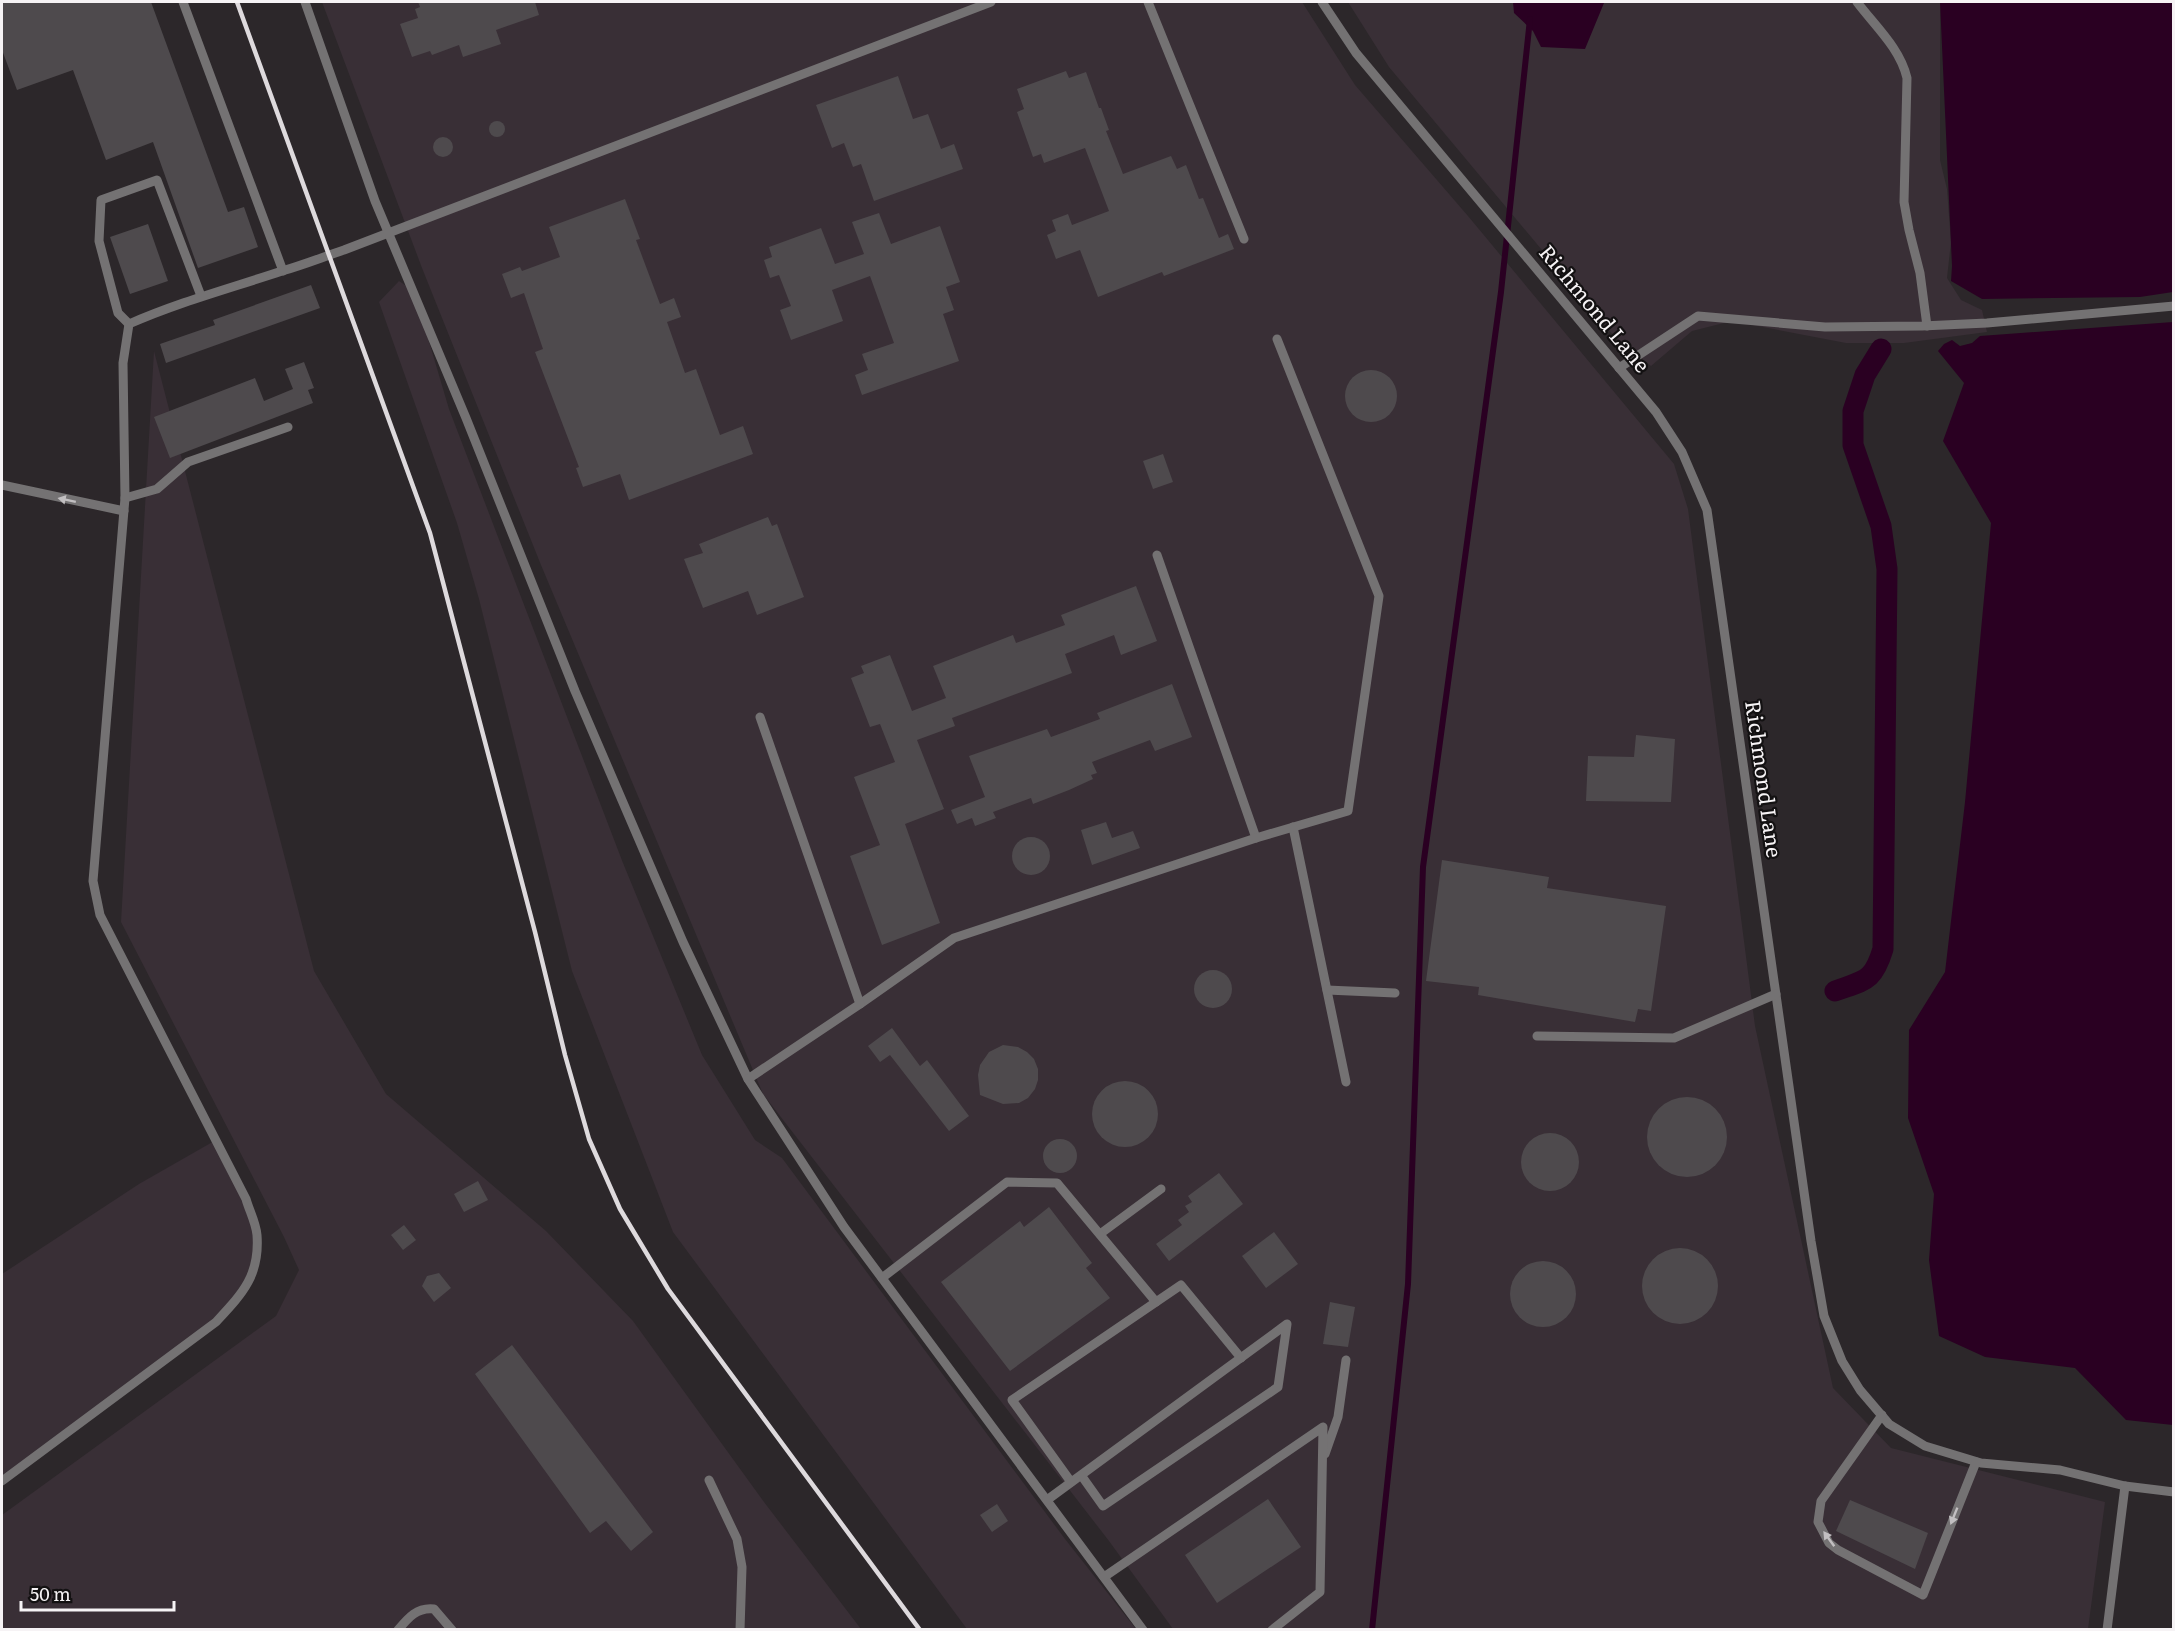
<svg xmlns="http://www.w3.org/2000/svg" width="2175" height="1631" viewBox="0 0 2175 1631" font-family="Literata,serif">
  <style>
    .built { fill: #392f36 }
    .water { fill: #2a0022 }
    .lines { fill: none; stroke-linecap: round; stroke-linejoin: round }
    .stream { stroke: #2a0022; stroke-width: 6 }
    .canal { stroke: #2a0022; stroke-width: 21 }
    .building { fill: #4e4a4d }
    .lane { stroke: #747273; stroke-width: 9 }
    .rail { stroke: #dedadd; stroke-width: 4.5 }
    .oneway { fill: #c2bfc1 }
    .labels { text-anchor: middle; stroke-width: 4.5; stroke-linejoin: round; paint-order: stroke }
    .street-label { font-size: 21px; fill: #f6f3f5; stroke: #131112 }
  </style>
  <rect width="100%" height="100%" fill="#2c272a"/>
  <!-- built -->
  <g class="built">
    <polygon points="322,2 1302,2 1355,85 1468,216 1674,464 1688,509 1755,1026 1833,1388 1891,1448 2105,1502 2088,1629 1173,1629 1109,1541 763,1094 541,565 422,268"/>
    <polygon points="1348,2 1940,2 1940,160 1947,189 1951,242 1947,278 1961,300 1982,310 1987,332 1904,343 1846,343 1732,321 1692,331 1651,366 1613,335 1389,67"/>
    <polygon points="399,281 414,291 449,409 623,863 702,1055 755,1140 782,1158 1065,1539 1136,1629 967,1629 673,1232 572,971 479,599 457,523 379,302"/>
    <polygon points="154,351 314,971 386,1094 546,1231 633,1321 764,1502 861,1629 2,1629 2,1515 276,1316 299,1270 284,1237 121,922"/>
    <polygon points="216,1140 257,1234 255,1271 216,1322 2,1481 2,1274 139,1184"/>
  </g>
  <!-- water -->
  <g class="water">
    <polygon points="1513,2 1604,2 1604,3 1585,49 1541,47 1533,31 1514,13"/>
    <polygon points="1940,2 2173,2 2173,292 2140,297 1982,299 1951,281 1952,266"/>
    <polygon points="2173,322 2174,322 2173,1425 2126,1420 2075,1368 1985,1357 1939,1336 1929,1260 1934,1194 1908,1118 1909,1030 1945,972 1965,802 1991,523 1943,441 1964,383 1938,351 1944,344 1952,340 1960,346 1972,343 1980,336"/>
  </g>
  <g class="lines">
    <!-- stream -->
    <polyline class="stream" points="1372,1630 1408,1284 1423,867 1501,292 1530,19"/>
    <!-- canal -->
    <path class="canal" d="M1835 991C1865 980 1873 982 1883 949L1887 569 1881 526 1853 445V411L1865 375 1881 349"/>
  </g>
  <!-- building -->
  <g class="building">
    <polygon points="2,2 151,2 228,212 244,207 258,247 198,268 153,142 106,160 73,70 17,90 2,50"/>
    <polygon points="418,2 535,2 539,15 496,30 501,44 463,57 459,45 432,55 430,51 412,57 400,24 418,18 415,9 420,7"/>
    <polygon points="1066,71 1069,78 1086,72 1099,108 1101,108 1109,130 1106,131 1123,174 1171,156 1177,169 1186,165 1199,199 1203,198 1219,238 1228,234 1234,249 1164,276 1162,272 1098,297 1080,250 1056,259 1047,235 1056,231 1052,220 1068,214 1072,225 1109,211 1085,148 1044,163 1041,154 1033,157 1017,112 1024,109 1017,89"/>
    <polygon points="898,76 913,119 928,114 941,149 954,144 963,169 874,201 861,164 853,167 844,143 832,148 816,105"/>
    <circle cx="497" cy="129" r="8"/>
    <circle cx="443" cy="147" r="10"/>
    <polygon points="625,199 640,239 636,240 660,304 674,298 681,317 667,322 685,373 696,369 720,435 743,426 753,454 629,500 620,474 583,487 576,468 579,467 535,352 543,349 524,293 511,298 502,274 520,267 522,271 560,257 549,227"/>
    <polygon points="879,213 891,244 940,226 960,282 946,287 954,310 943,314 959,361 862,395 855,375 868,370 862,354 894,343 870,276 832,290 843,321 791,340 780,310 791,306 779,275 770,278 764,260 772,257 769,247 821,228 835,264 864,254 852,222"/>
    <polygon points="148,224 168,281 130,294 110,237"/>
    <polygon points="311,285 320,308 166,363 160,344 215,325 213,320"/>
    <polygon points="304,362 314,388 308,390 313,403 170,458 154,417 255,378 264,401 293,389 285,369"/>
    <circle cx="1371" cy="396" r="26"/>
    <polygon points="1163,454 1173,482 1153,489 1143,461"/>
    <polygon points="768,517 772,526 777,524 804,597 757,615 748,591 703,608 684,559 703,553 699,544"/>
    <polygon points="1136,586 1157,641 1121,655 1114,635 1065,654 1072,673 952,718 955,726 917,740 944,809 905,824 940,923 882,945 850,856 880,845 854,777 895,762 880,724 870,727 851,678 864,673 861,666 890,655 912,711 946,698 933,666 1013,635 1016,643 1065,625 1061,615"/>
    <polygon points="1172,684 1192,737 1155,751 1150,740 1092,762 1097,773 1091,775 1093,779 1069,790 1033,804 1031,798 993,812 996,818 975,826 972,818 957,824 951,810 985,797 969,756 1047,729 1051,737 1100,719 1097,713"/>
    <polygon points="1636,735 1675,739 1671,802 1586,801 1588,756 1634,757"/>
    <polygon points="1106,822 1112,838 1133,831 1140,848 1092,865 1081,830"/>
    <circle cx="1031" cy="856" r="19"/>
    <polygon points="1442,860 1549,877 1547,888 1666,906 1651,1011 1638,1009 1635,1022 1478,995 1479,987 1426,981"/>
    <circle cx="1213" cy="989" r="19"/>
    <polygon points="892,1028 920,1066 927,1060 969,1116 949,1131 890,1055 880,1062 868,1046"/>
    <polygon points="1003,1045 1018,1047 1027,1052 1034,1059 1038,1069 1038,1080 1035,1089 1028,1098 1019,1103 1003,1104 980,1095 978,1075 980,1065 989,1052"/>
    <circle cx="1125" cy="1114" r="33"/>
    <circle cx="1687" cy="1137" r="40"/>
    <circle cx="1550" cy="1162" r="29"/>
    <circle cx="1060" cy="1156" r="17"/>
    <polygon points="1219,1173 1243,1204 1169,1261 1156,1244 1182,1225 1178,1220 1189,1212 1185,1206 1192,1202 1188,1196"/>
    <polygon points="478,1181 488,1200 464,1212 454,1194"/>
    <polygon points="1049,1207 1092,1263 1086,1268 1110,1298 1010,1371 941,1282 1020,1221 1024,1227"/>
    <polygon points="404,1225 416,1240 403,1250 391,1235"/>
    <polygon points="1274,1232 1298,1264 1266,1288 1242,1256"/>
    <circle cx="1680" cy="1286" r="38"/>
    <circle cx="1543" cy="1294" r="33"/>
    <polygon points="439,1273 451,1288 434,1302 422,1286 427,1276"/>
    <polygon points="1330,1302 1355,1307 1348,1347 1323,1344"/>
    <polygon points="512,1345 653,1532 631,1551 606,1521 590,1533 475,1374"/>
    <polygon points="1268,1499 1301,1547 1217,1603 1185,1555"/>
    <polygon points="1850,1500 1928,1533 1915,1569 1836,1531"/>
    <polygon points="997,1504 1008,1521 992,1532 980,1515"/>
  </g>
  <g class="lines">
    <!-- lane -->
    <g class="lane">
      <polyline points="183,2 283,271"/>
      <polyline points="305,2 375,201 466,418 575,691 683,942 748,1079 844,1227 1143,1630"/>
      <polyline points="1148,2 1244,239"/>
      <polyline points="1322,2 1356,53 1656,412 1682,452 1707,510 1811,1241 1824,1316 1842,1361 1860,1390 1889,1424 1925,1446 1981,1463 2060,1470 2125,1486 2174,1492"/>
      <path d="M1857 2C1875 26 1900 48 1907 78L1904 202 1909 230 1920 273 1927 326"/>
      <polyline points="129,324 118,313 99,241 101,200 157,180 201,296"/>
      <polyline points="1619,368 1698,316 1825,327 1922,326 1987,323 2174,306"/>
      <polyline points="2,485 124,511"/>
      <polyline points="125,498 157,489 188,462 288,427"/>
      <polyline points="1157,555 1256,838"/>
      <polyline points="1293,827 1346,1082"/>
      <polyline points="1327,990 1395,993"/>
      <polyline points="860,1004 954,938 1256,838 1348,811 1379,596 1277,339"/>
      <polyline points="1537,1036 1674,1038 1776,994"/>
      <polyline points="748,1079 860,1004 760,717"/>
      <polyline points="1100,1234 1161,1189"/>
      <polyline points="882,1278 1007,1182 1057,1183 1156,1302"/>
      <polyline points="1882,1415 1821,1501 1818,1522 1829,1543 1838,1550 1923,1595 1976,1462"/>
      <polyline points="1325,1454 1338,1417 1346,1360"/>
      <polyline points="709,1480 737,1539 742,1567 740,1630"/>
      <path d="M2 1481 216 1322C242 1294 260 1276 257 1235 256 1223 249 1210 246 1199L100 915 93 881 125 498 123 363 129 324C179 302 231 288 282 271 303 265 323 257 344 250L991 2"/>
      <polyline points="1071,1482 1012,1400 1181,1285 1241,1358"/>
      <polyline points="1047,1500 1287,1324 1278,1387 1103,1506 1081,1475"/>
      <polyline points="1104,1577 1323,1427 1320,1592 1272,1630"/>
      <path d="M398 1630C408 1618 417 1607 434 1609L452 1630"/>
      <polyline points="2107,1630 2125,1486"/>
    </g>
    <!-- rail -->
    <polyline class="rail" points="237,2 430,533 535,932 565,1055 589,1139 620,1209 668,1289 920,1630"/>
  </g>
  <!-- one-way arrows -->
  <defs><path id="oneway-solid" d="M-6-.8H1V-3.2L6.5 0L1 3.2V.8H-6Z" transform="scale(1.5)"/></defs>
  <g class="oneway">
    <use href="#oneway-solid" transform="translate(67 500) rotate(-168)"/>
    <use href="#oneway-solid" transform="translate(1954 1516) rotate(112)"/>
    <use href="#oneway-solid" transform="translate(1829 1539) rotate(-126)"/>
  </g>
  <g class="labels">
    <!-- street labels -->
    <g class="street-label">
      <text transform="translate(1594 309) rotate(50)" y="7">Richmond Lane</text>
      <text transform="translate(1763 779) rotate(82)" y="7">Richmond Lane</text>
    </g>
  </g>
  <!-- border -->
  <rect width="2175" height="1631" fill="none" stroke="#f6f3f5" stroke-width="6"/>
  <!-- scale -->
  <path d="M21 1601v9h153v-9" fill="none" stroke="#f6f3f5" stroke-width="3"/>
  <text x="30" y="1601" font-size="18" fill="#f6f3f5" stroke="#131112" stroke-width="4.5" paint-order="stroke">50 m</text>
</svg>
